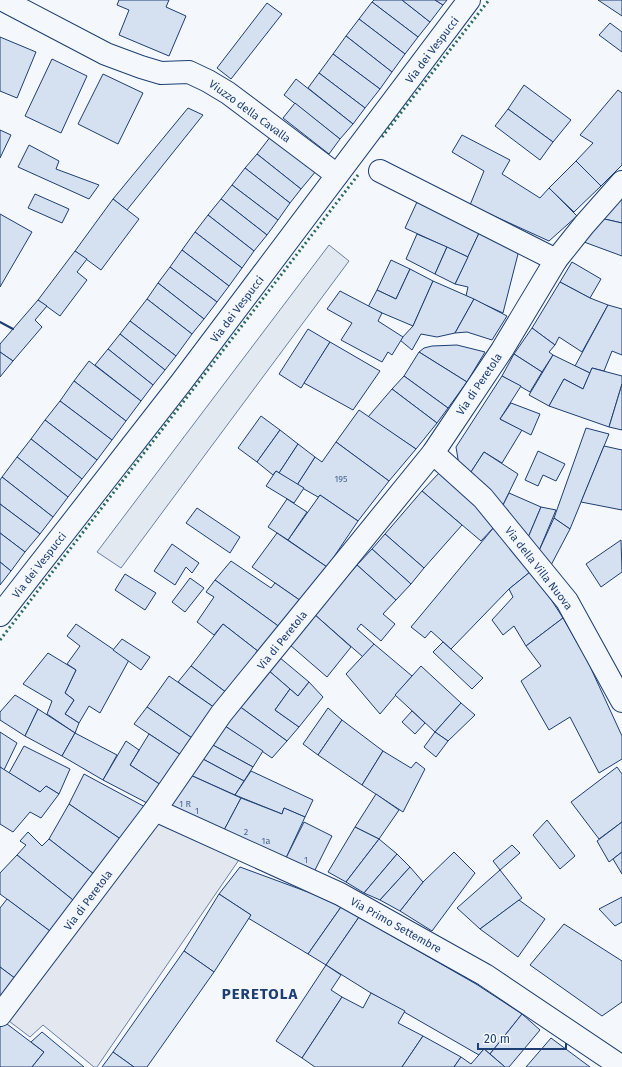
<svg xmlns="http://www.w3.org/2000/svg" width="622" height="1067" viewBox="0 0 622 1067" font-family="'Fira Sans',sans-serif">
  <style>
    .green { fill: #e3e9f0; stroke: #687fa3 }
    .parking { fill: #e3e8f0; stroke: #687fa3 }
    .building { fill: #d5e0f0; stroke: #1d3f73 }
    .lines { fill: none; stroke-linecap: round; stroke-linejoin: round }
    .street-casing { stroke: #1d3f73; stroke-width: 24 }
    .street { stroke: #f4f7fb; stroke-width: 22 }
    .hedge { stroke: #2c6c60; stroke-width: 3; stroke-dasharray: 2 3; stroke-linecap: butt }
    .wall { stroke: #1d3f73; stroke-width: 2 }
    .labels { text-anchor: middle; stroke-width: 3; stroke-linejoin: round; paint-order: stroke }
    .number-label { font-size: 9px; fill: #4b6792 }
    .street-label { font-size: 11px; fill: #1d3f73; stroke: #f4f7fb }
    .district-label { font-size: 15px; font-weight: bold; letter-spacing: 1px; fill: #1d3f73; stroke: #f4f7fb }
  </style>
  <rect width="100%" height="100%" fill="#f4f7fb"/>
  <!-- green -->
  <polygon class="green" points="329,245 349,261 121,568 97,552"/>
  <!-- parking -->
  <polygon class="parking" points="155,810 245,851 97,1067 94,1067 43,1025 30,1037 1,1015"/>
  <!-- building -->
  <g class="building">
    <polygon points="119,0 169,0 166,7 186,16 169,56 119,35 129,10 117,5"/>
    <polygon points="374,0 402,0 430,22 418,37 372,2"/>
    <polygon points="402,0 435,0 443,5 430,22"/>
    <polygon points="435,0 447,0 443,5"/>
    <polygon points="598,0 622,0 622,16"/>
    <polygon points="372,2 418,37 405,54 359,19"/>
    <polygon points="267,3 282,14 231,79 217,68"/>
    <polygon points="359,19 405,54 392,72 346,36"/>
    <polygon points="610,23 622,32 622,52 599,35"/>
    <polygon points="346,36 392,72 380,89 333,54"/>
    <polygon points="0,37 36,52 17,98 0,91"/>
    <polygon points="333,54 380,89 365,108 319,73"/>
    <polygon points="52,59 87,76 61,133 25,116"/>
    <polygon points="319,73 365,108 353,124 308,88"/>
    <polygon points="103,74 143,93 118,144 78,124"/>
    <polygon points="296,79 353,124 340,139 284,95"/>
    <polygon points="524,85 571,120 553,142 508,109"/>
    <polygon points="618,90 622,93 622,165 601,186 576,161 593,143 580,135"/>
    <polygon points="295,103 340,139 329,154 283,118"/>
    <polygon points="188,108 203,115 127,210 113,199"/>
    <polygon points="508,109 553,142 540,160 495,126"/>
    <polygon points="0,130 11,135 0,158"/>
    <polygon points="462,135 510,160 502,174 540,198 549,188 577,216 549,241 470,205 484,171 452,152"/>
    <polygon points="271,136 316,171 301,189 257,154"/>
    <polygon points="29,145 59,161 56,169 99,185 89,199 18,167"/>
    <polygon points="257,154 301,189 290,203 245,168"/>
    <polygon points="576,161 601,186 574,212 549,188"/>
    <polygon points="245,168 290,203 278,220 232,185"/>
    <polygon points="232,185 278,220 267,235 221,199"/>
    <polygon points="35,194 69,209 62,223 28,208"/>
    <polygon points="622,196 622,223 600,218"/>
    <polygon points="113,199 139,219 101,270 75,251"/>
    <polygon points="221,199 267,235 254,251 208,215"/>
    <polygon points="417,202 480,231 468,257 405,228"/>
    <polygon points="0,214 32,232 0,287"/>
    <polygon points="208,215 254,251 242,268 195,232"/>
    <polygon points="600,218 622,223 622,256 584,242"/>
    <polygon points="480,231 519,250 503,313 466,296 468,287 455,284"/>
    <polygon points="195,232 242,268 229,286 182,250"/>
    <polygon points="417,234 447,247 435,274 406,259"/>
    <polygon points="447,247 468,257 455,284 435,274"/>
    <polygon points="182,250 229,286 217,302 170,267"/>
    <polygon points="75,251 87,259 77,272 87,280 60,316 38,300"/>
    <polygon points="391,260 410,269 396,299 377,290"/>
    <polygon points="572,262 601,279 590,298 560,282"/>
    <polygon points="170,267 217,302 204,319 158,283"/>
    <polygon points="410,269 433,281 413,326 368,307 377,290 396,299"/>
    <polygon points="433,281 474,299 455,333 437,337 421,334 412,350 400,340 413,326"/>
    <polygon points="560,282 590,298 608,305 582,352 559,337 555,345 532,328"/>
    <polygon points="158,283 204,319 192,334 147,299"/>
    <polygon points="340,291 382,313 378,321 403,337 392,355 388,352 382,362 341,340 352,323 327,309"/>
    <polygon points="147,299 192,334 176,356 130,321"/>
    <polygon points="474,299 507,316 492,340 467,332 455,333"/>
    <polygon points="38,300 47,306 35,320 42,327 13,361 0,352 0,344"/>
    <polygon points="608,305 622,309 622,355 612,351 604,371 592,368 590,373 575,366"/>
    <polygon points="130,321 176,356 165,370 120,334"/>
    <polygon points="532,328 555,345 549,352 553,355 542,372 514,354"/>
    <polygon points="308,329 330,342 301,388 279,374"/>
    <polygon points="120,334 165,370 153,385 108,349"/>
    <polygon points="330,342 380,371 353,410 304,383"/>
    <polygon points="457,345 485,352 467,382 419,352 424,348 432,346"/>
    <polygon points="108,349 153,385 141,401 95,365"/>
    <polygon points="0,352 13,361 0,377"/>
    <polygon points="419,352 467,382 448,408 404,376"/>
    <polygon points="514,354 542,372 530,392 502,376"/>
    <polygon points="553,355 590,373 583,389 564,379 549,406 529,395"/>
    <polygon points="89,361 141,401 126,421 74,381"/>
    <polygon points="592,368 622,376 622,384 609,427 549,406 564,379 583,389"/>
    <polygon points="404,376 448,408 437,423 392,389"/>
    <polygon points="502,376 521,386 500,419 522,430 502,463 484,452 469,475 459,465 456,447"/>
    <polygon points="74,381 126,421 112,440 60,401"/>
    <polygon points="622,384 622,430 609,427"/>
    <polygon points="392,389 437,423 416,449 368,417"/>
    <polygon points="60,401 112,440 97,460 45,420"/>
    <polygon points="511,403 540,414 531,435 500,419"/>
    <polygon points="359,410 416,449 389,481 336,442"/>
    <polygon points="261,416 280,430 257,462 238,448"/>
    <polygon points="45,420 97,460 82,479 31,439"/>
    <polygon points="586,428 609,434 570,529 554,518"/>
    <polygon points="280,430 298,444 279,473 276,471 273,475 257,462"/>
    <polygon points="31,439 82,479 68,497 17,457"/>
    <polygon points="336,442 389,481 358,521 320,495 318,497 297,485 315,457 322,462"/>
    <polygon points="298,444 315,457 297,485 279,473"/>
    <polygon points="604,446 622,450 622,510 581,502"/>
    <polygon points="538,451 565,464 556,481 543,475 538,486 525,480"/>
    <polygon points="484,452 518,474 502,507 469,475"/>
    <polygon points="17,457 68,497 53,517 2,477"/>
    <polygon points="276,471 304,488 294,503 266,486"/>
    <polygon points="440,472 475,502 495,526 481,541 422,491"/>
    <polygon points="2,477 53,517 40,534 0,504 0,480"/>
    <polygon points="422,491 462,525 424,568 385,534"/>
    <polygon points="509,493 541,507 527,540 502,507"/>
    <polygon points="320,495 358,521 327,567 288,540"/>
    <polygon points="287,499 307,512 288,540 268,527"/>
    <polygon points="0,504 40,534 25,552 0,533"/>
    <polygon points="541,507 556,510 538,553 527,540"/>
    <polygon points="197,508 240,537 230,553 186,523"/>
    <polygon points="554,518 570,529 550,567 538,553"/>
    <polygon points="495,526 530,572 509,589 451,649 431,631 425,638 411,627"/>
    <polygon points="0,533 25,552 11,571 0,562"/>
    <polygon points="277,533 327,567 301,601 252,567"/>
    <polygon points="385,534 424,568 411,584 372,549"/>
    <polygon points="621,540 622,572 601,587 586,564"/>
    <polygon points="172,544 199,563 192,573 186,567 175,585 154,571"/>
    <polygon points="372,549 411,584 396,600 357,565"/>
    <polygon points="231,561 271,588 275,583 301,601 281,628 215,580"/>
    <polygon points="0,562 11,571 0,585"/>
    <polygon points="357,565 396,600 383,614 395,624 381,641 361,624 357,629 374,644 363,657 314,614"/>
    <polygon points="530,572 552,601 563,618 526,646 514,626 503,635 492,620 513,597 509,589"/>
    <polygon points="125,574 156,593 145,610 115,590"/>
    <polygon points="190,578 204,588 185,612 172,602"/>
    <polygon points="215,580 281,628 259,652 223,624 214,635 197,622 214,597 206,592"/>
    <polygon points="314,614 351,647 327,677 290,645"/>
    <polygon points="563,618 588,662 622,736 622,759 599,773 570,717 549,730 521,681 541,666 526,646"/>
    <polygon points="76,624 129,660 100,713 89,706 79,723 65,714 74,700 65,693 76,670 67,664 80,646 67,636"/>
    <polygon points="223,624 259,652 227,693 191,666"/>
    <polygon points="122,639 150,657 141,670 113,650"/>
    <polygon points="443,642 483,678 472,689 433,652"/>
    <polygon points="374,644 412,676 380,714 346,674"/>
    <polygon points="48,653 76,670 65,693 74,700 65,714 79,723 75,733 47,714 52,701 23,684"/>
    <polygon points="279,657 309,682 298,696 268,670"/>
    <polygon points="191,666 227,693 215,708 178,682"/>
    <polygon points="421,666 461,703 435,732 395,695"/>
    <polygon points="268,670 290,689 275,710 299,727 287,741 239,706"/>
    <polygon points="169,676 215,708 192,738 147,707"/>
    <polygon points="309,682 323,697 299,727 275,710 290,689 298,696"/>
    <polygon points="15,695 38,709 25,736 0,720 0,712"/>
    <polygon points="461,703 475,715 448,741 435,732"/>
    <polygon points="239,706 287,741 272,758 225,726"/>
    <polygon points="147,707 192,738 181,755 134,724"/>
    <polygon points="328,708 342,720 318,755 303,744"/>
    <polygon points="38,709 75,733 62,756 25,736"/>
    <polygon points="412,711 425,723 415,734 402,722"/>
    <polygon points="342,720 383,751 362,785 318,755"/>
    <polygon points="225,726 263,751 253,767 211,744"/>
    <polygon points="0,732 17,743 4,770 0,767"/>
    <polygon points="435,732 448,741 436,757 424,747"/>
    <polygon points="75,733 117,755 103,780 62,756"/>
    <polygon points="149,734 181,755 161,785 130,765"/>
    <polygon points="126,741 139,750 130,765 161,785 149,804 103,780"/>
    <polygon points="211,744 253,767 244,781 201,758"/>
    <polygon points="24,746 70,769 59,794 46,786 40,792 9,773"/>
    <polygon points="383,751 411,768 416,762 425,769 403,812 362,785"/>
    <polygon points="201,758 244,781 235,795 188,774"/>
    <polygon points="0,767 40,792 46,786 59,794 41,818 30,812 13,832 0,824"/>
    <polygon points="617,767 622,774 622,822 599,839 571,802"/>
    <polygon points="251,771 313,800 305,817 284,808 282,814 235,795"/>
    <polygon points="84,774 147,808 125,842 69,804"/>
    <polygon points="188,774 241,798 223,832 166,807"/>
    <polygon points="376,794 399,810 379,839 355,827"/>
    <polygon points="241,798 282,814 284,808 305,817 286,858 223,832"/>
    <polygon points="69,804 125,842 99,878 49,839"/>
    <polygon points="547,820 575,856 560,869 533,835"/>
    <polygon points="304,822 332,836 314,872 286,858"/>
    <polygon points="622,822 622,852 609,862 597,841"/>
    <polygon points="355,827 379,839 346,882 328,872"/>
    <polygon points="28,832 42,846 49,839 99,878 78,904 17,855 26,845 20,841"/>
    <polygon points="379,839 397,854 364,893 346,882"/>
    <polygon points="512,845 520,853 500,870 493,861"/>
    <polygon points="454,852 475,873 432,931 400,911 423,882"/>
    <polygon points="622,852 622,874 613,859"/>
    <polygon points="397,854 410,867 380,900 364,893"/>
    <polygon points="17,855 78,904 54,934 0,894 0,873"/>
    <polygon points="240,867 316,895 341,907 308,954 248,918 251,915 219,894"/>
    <polygon points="410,867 423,882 400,911 380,900"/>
    <polygon points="500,870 522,898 480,929 457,908"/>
    <polygon points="219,894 251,915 214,972 184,951"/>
    <polygon points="622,897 622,922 615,926 599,909"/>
    <polygon points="7,899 54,934 16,979 0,967 0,908"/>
    <polygon points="519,900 545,919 518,957 480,929"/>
    <polygon points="341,907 359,917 326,965 308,954"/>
    <polygon points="359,917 476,984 522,1014 490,1054 484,1049 479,1055 371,993 326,965"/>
    <polygon points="564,924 622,961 622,1002 602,1016 530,965"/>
    <polygon points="184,951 214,972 147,1067 134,1067 113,1052"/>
    <polygon points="326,965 341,975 331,990 342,997 302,1058 276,1041"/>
    <polygon points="0,967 16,979 0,999"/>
    <polygon points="371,993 405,1011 398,1023 423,1036 402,1067 315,1067 302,1058 342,997 363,1008"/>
    <polygon points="522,1014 540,1030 509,1067 505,1067 490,1054"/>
    <polygon points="3,1021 44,1052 32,1067 0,1067 0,1026"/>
    <polygon points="42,1032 84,1067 32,1067 44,1052 31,1042"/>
    <polygon points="423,1036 461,1057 454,1067 402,1067"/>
    <polygon points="551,1038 590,1067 526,1067"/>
    <polygon points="484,1049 505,1067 454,1067 461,1057 471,1064"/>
    <polygon points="113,1052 134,1067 102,1067"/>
  </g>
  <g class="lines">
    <!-- street casing -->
    <g class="street-casing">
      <g id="street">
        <polyline points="3,0 106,54 141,67 161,73 189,72 208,81 228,93 337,175"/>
        <polyline points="380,171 556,260"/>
        <polyline points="433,453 483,498 567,601 622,701"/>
        <polyline points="0,615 180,384 469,0"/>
        <polyline points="155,810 340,894 485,975 622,1067"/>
        <polyline points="0,1015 155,810 221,714 433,453 502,350 556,260 584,225 622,182"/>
      </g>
    </g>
    <!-- street -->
    <use href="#street" class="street"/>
    <!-- hedge -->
    <g class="hedge">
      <polyline points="382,137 489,0"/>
      <polyline points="0,640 358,175"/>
    </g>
    <!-- wall -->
    <polyline class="wall" points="0,322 13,329"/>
  </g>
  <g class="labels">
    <!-- number labels -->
    <g class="number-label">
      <text x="341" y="482">195</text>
      <text x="185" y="807">1 R</text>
      <text x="197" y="814">1</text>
      <text x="246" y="835">2</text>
      <text x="266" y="844">1a</text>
      <text x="306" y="863">1</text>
    </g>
    <!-- street labels -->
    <g class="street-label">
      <text transform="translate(432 50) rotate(-53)" y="4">Via dei Vespucci</text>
      <text transform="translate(250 111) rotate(36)" y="4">Viuzzo della Cavalla</text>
      <text transform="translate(237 309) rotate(-53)" y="4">Via dei Vespucci</text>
      <text transform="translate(479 384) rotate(-56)" y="4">Via di Peretola</text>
      <text transform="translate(39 565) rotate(-52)" y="4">Via dei Vespucci</text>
      <text transform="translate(539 568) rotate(52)" y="4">Via della Villa Nuova</text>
      <text transform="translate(282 640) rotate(-51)" y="4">Via di Peretola</text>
      <text transform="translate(88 900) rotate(-53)" y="4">Via di Peretola</text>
      <text transform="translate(396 925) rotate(29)" y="4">Via Primo Settembre</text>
    </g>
    <!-- district labels -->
    <g class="district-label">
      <text x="260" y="999">PERETOLA</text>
    </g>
  </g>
  <!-- scale -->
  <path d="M478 1043v6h88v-6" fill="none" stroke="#1d3f73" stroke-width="2"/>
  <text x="484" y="1043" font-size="12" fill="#1d3f73" stroke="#f4f7fb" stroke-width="3" paint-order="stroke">20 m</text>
</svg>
